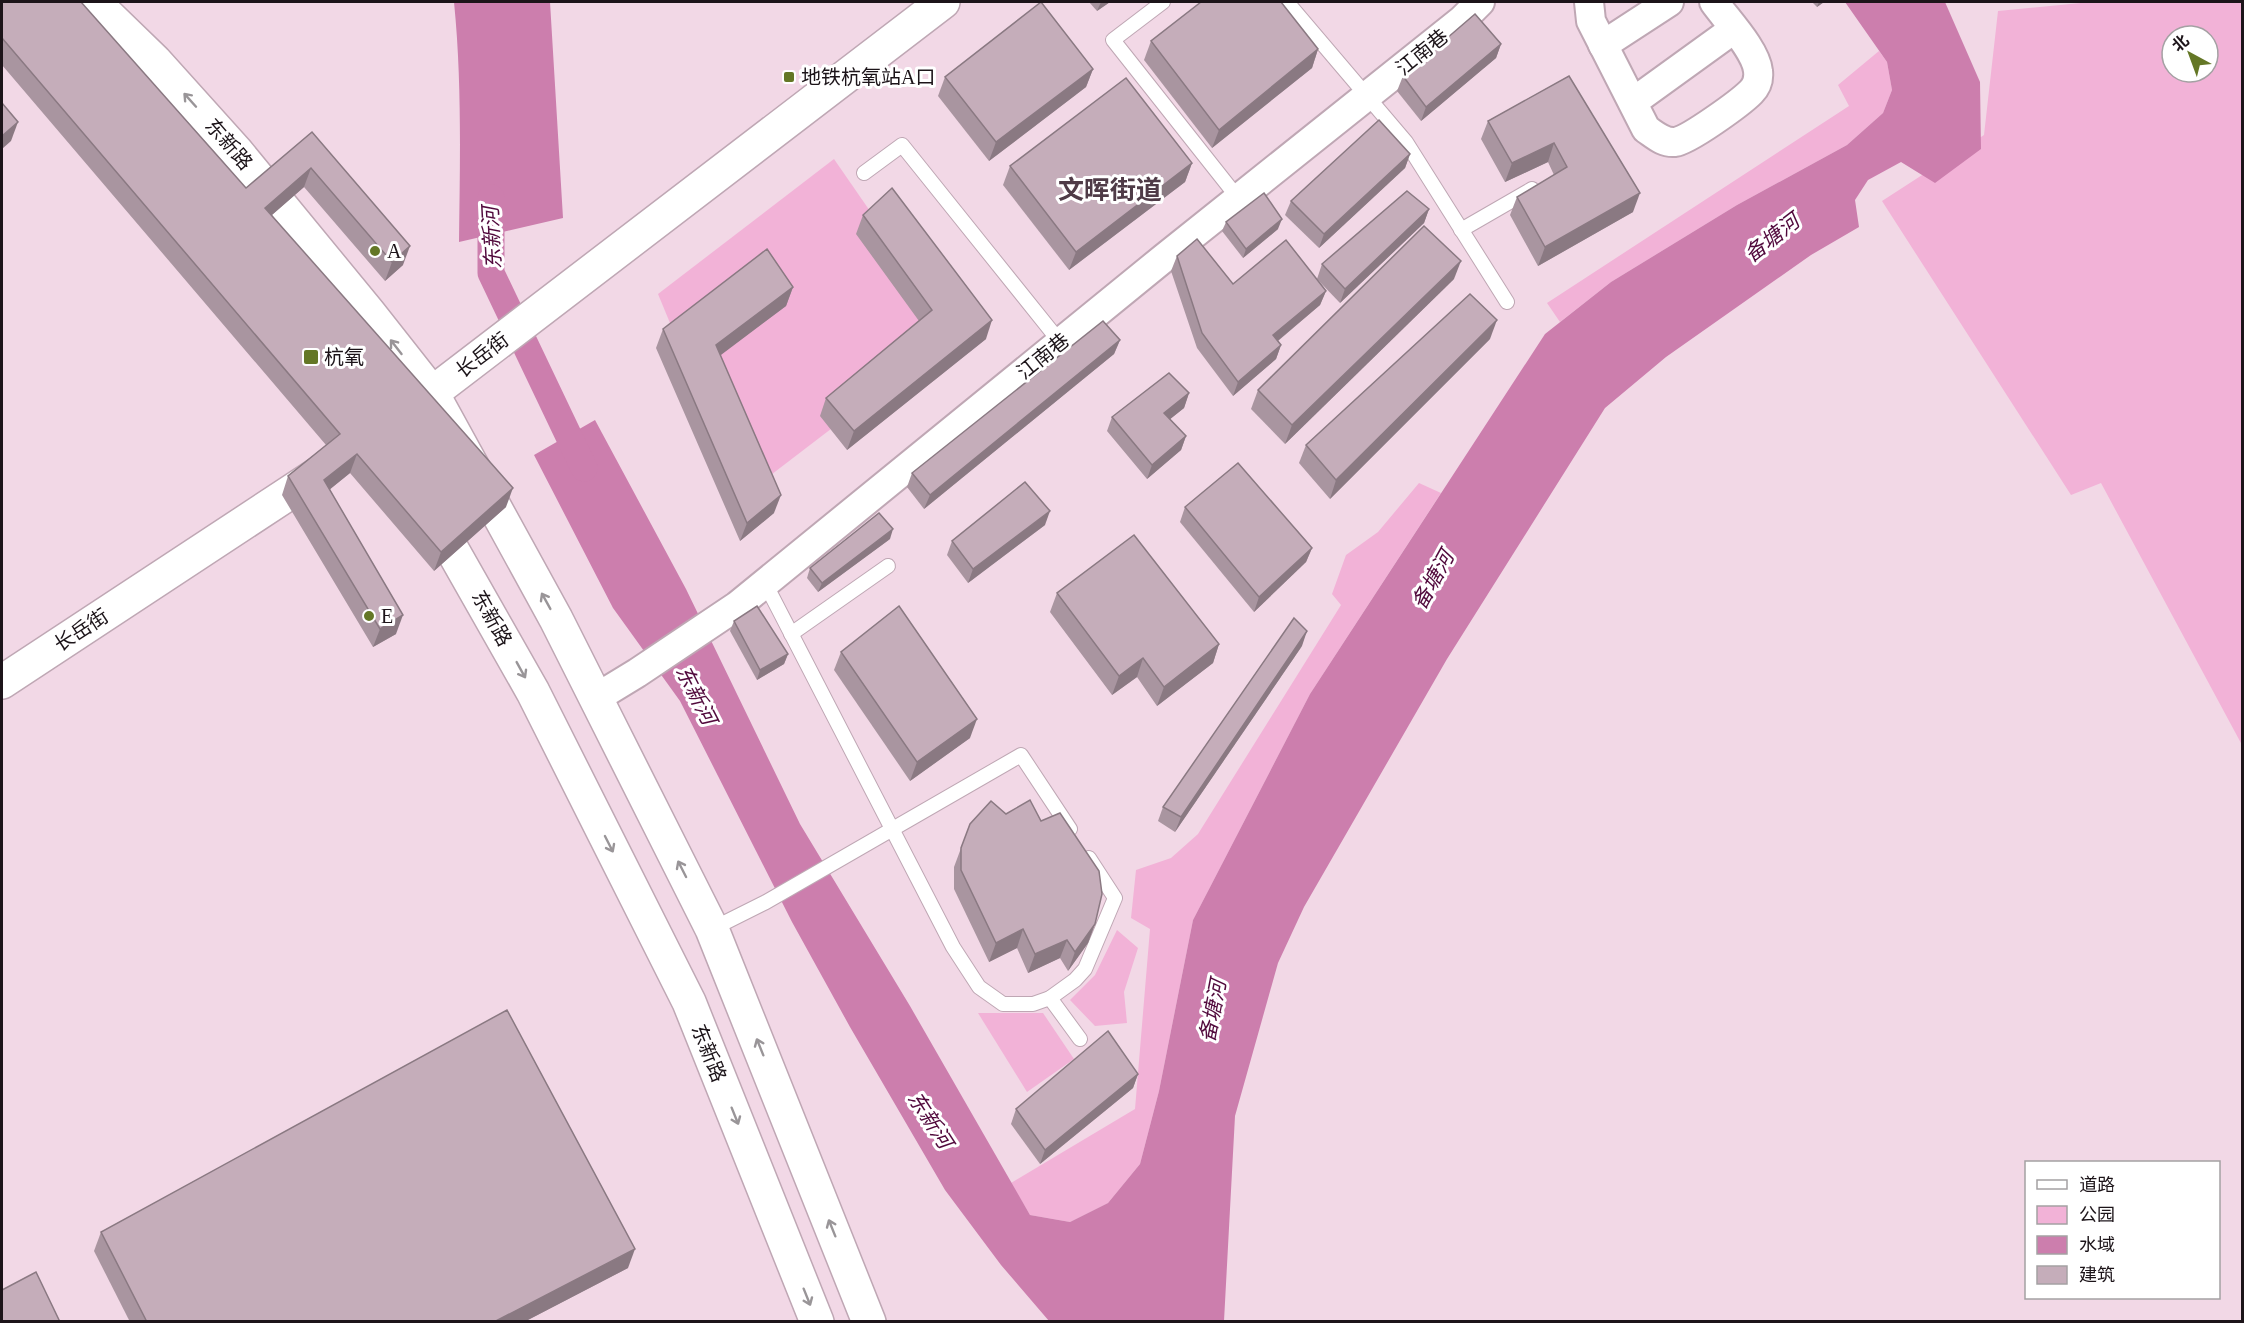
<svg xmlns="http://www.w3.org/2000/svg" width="2244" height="1323" viewBox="0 0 2244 1323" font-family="'Times New Roman','Noto Sans SC',serif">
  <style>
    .green { fill: #f2b2d7; fill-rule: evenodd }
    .water { fill: #cc7ead }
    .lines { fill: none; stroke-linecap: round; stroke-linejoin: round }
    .canal { stroke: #cc7ead; stroke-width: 27 }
    .service-casing { stroke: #bfa7b4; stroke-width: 16 }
    .minor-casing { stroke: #bfa7b4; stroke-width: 32 }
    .tertiary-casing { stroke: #bfa7b4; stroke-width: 36 }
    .primary-casing { stroke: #bfa7b4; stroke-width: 36 }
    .service { stroke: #fff; stroke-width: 14 }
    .minor { stroke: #fff; stroke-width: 28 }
    .tertiary { stroke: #fff; stroke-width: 33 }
    .primary { stroke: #fff; stroke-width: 33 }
    .wall { fill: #a995a0 }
    .shaded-wall { fill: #8a7982 }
    .building { fill: #c5adba; stroke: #8a7982; stroke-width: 1.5 }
    .oneway { stroke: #999598 }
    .poi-dot { fill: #647726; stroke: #fff; stroke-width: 2 }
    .labels { text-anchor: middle; stroke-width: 6; stroke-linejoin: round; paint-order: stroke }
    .street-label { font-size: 20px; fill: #1c1419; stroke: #fff }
    .poi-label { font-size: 20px; fill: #1c1419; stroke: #fff; text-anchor: start }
    .water-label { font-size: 21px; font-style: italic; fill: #51093c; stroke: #fff }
    .district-label { font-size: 26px; font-weight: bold; fill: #4f3b47; stroke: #fff }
  </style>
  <rect width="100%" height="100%" fill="#f2d8e6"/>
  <!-- green -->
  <g class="green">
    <path d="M2091 2H2242V745L2101 483 2071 495 1882 201 1984 135 1998 11ZM2172 36H2208V72H2172Z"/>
    <polygon points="1879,51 1887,62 1892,90 1883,113 1847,145 1737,205 1611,282 1560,322 1547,303 1849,106 1838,85"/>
    <polygon points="834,159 955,334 742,497 658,294"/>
    <polygon points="1419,483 1441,493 1310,694 1193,920 1159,1091 1140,1164 1108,1203 1070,1222 1030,1215 1011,1183 1135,1109 1150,929 1131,918 1136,870 1171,858 1198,834 1341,605 1332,594 1346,555 1378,532"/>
    <polygon points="1117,930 1138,948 1124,992 1127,1023 1095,1026 1070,1000 1095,975"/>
    <polygon points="978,1013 1043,1013 1074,1059 1027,1092"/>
  </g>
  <!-- water -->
  <g class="water">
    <path d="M454 2H550L563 218 459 242C460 162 462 81 454 2Z"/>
    <polygon points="1845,2 1945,2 1980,82 1981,149 1935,183 1901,162 1868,180 1855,200 1859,227 1811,255 1666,357 1605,408 1447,659 1304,907 1278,963 1235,1116 1224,1321 1049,1321 1001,1265 945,1190 850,1027 792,922 680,701 613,608 534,455 595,420 686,589 800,824 910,1006 1030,1215 1070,1222 1108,1203 1140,1164 1159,1091 1193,920 1310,694 1545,334 1611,282 1737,205 1847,145 1883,113 1892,90 1887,62"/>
  </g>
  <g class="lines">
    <!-- canal -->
    <polyline class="canal" points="491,198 491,273 584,468"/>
    <!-- service casing -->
    <g class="service-casing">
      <g id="service">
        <polyline points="1163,2 1113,40 1238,198"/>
        <polyline points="1287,2 1406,142 1507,302"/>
        <polyline points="864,173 902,145 1060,342"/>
        <polyline points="1461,230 1532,189"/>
        <polyline points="765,583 953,947 979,987 1003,1004 1033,1004 1050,998 1075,980 1085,969 1115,898 1089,858"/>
        <polyline points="791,634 888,566"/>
        <polyline points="712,929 766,902 1021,755 1070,829"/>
        <polyline points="1050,998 1080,1039"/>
      </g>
    </g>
    <!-- minor casing -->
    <g class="minor-casing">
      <g id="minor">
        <path d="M1589 2 1591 21 1646 129C1655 135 1663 143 1675 142 1689 140 1740 103 1751 92 1757 86 1759 79 1758 71 1756 50 1726 19 1714 2"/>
        <polyline points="1603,45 1669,2"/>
        <polyline points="1633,102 1734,29"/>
        <polyline points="596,698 637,673 737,606 1164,258 1462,20 1480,2"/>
      </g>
    </g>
    <!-- tertiary casing -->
    <g class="tertiary-casing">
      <g id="tertiary">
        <polyline points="410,410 943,2"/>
        <polyline points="2,682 321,472"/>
      </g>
    </g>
    <!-- primary casing -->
    <g class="primary-casing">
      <g id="primary">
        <polyline points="94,2 155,61 236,151 369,313 432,393 556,619 712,929 869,1322"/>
        <polyline points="432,514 533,692 689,1002 817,1322"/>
      </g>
    </g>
    <!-- service -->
    <use href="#service" class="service"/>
    <!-- minor -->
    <use href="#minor" class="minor"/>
    <!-- tertiary -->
    <use href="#tertiary" class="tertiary"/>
    <!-- primary -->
    <use href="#primary" class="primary"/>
  </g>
  <!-- wall -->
  <g class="wall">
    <polygon points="2,2 246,188 312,132 403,265 385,281 304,187 272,215 506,507 434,571 350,473 330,489 396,634 373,647 282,495 288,476 326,445 2,65"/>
    <polygon points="1089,2 1110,2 1097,11"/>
    <polygon points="1812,2 1824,2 1817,7"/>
    <polygon points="1151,41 1318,49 1312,68 1212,148 1144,60"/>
    <polygon points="1501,44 1496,58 1421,121 1397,91 1403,76"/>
    <polygon points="1093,69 1086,87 989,161 938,96 945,77"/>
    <polygon points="1569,76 1633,212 1538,266 1510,215 1517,197 1554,175 1548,162 1505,182 1481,139 1488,121"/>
    <polygon points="1410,154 1405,168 1319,248 1285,215 1291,201"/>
    <polygon points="1192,163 1185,182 1069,270 1003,185 1010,166"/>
    <polygon points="1429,209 1424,223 1340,303 1317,279 1322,264"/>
    <polygon points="863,215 986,339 847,450 820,416 826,398 919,321 856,234"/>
    <polygon points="1226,222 1278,229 1243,258 1222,231"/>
    <polygon points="1177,256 1233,284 1326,291 1320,305 1278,341 1281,345 1276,359 1233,396 1197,348 1171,271"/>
    <polygon points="1454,279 1285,444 1251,409 1258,390"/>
    <polygon points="793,287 786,306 720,355 774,513 740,541 656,348 663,329"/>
    <polygon points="1490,339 1330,499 1299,463 1306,445"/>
    <polygon points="1120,340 1114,354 924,509 907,487 912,473"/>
    <polygon points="1189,393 1184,408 1170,419 1186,436 1181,450 1147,479 1107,431 1112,417"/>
    <polygon points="1185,507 1312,548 1306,562 1254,612 1180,522"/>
    <polygon points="1045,525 968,583 947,555 952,541"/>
    <polygon points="890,539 818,592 807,578 810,568"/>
    <polygon points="1057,593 1219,644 1213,663 1157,706 1137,677 1112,695 1050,612"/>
    <polygon points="734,621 788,654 784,664 757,680 730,631"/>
    <polygon points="1302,646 1175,832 1158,821 1163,807"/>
    <polygon points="841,652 970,738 910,781 834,670"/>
    <polygon points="970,824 1095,924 1088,943 1068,971 1060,958 1028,973 1017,948 989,962 954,889 954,867"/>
    <polygon points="1138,1074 1133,1088 1040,1164 1011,1124 1016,1109"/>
    <polygon points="101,1232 628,1268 524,1322 130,1322 94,1251"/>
  </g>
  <!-- shaded-wall -->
  <g class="shaded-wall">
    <polygon points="1101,2 1110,2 1097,11"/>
    <polygon points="1819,2 1824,2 1817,7"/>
    <polygon points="1501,44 1496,58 1421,121 1426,107"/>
    <polygon points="1318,49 1312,68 1212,148 1219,130"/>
    <polygon points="1093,69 1086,87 989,161 996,142"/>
    <polygon points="18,122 11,141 2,149 2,136"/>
    <polygon points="1554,143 1548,162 1505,182 1512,163"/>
    <polygon points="1410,154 1405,168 1319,248 1324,234"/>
    <polygon points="1192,163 1185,182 1069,270 1076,252"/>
    <polygon points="311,168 304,187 258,227 265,208"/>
    <polygon points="1640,193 1633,212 1538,266 1545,247"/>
    <polygon points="1429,209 1424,223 1340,303 1345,289"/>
    <polygon points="1282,219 1278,229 1243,258 1246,249"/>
    <polygon points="410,246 403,265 385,281 392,262"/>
    <polygon points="1461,261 1454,279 1285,444 1292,425"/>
    <polygon points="793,287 786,306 709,364 716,345"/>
    <polygon points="1326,291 1320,305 1268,349 1273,335"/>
    <polygon points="992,320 986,339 847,450 854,431"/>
    <polygon points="1497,320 1490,339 1330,499 1336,480"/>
    <polygon points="1120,340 1114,354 924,509 930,495"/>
    <polygon points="1281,345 1276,359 1233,396 1238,382"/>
    <polygon points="1189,393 1184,408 1159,428 1164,413"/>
    <polygon points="1186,436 1181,450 1147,479 1152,465"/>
    <polygon points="357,454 350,473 318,499 324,480"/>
    <polygon points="513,488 506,507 434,571 441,552"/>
    <polygon points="781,495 774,513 740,541 747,523"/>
    <polygon points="1050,511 1045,525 968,583 973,569"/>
    <polygon points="893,529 890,539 818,592 822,583"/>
    <polygon points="1312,548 1306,562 1254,612 1259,597"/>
    <polygon points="403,615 396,634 373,647 380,629"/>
    <polygon points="1307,631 1302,646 1175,832 1181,817"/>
    <polygon points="1219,644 1213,663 1157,706 1164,687"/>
    <polygon points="788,654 784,664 757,680 760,670"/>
    <polygon points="1143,658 1137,677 1112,695 1119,676"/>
    <polygon points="977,719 970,738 910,781 917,762"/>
    <polygon points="1095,924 1088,943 1068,971 1075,952"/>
    <polygon points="1023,929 1017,948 989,962 996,943"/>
    <polygon points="1067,940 1060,958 1028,973 1035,954"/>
    <polygon points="1138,1074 1133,1088 1040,1164 1045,1150"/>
    <polygon points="635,1249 628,1268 524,1322 494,1322"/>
  </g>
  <!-- building -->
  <g class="building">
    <polygon points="2,2 81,2 246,188 312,132 410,246 392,262 311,168 265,208 513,488 441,552 357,454 324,480 403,615 380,629 288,476 340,434 2,38"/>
    <polygon points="1041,2 1093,69 996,142 945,77"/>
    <polygon points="1201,2 1281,2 1318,49 1219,130 1151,41"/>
    <polygon points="1475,14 1501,44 1426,107 1403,76"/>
    <polygon points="1569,76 1640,193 1545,247 1517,197 1567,167 1554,143 1512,163 1488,121"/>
    <polygon points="1126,78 1192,163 1076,252 1010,166"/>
    <polygon points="2,103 18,122 2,136"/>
    <polygon points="1379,120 1410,154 1324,234 1291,201"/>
    <polygon points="892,188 992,320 854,431 826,398 932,310 863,215"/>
    <polygon points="1407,191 1429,209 1345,289 1322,264"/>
    <polygon points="1264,193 1282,219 1246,249 1226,222"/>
    <polygon points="1424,226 1461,261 1292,425 1258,390"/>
    <polygon points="1197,239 1233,284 1286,240 1326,291 1273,335 1281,345 1238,382 1202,333 1177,256"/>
    <polygon points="767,249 793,287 716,345 781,495 747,523 663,329"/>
    <polygon points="1470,294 1497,320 1336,480 1306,445"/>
    <polygon points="1103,321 1120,340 930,495 912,473"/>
    <polygon points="1169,373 1189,393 1164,413 1186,436 1152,465 1112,417"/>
    <polygon points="1238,463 1312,548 1259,597 1185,507"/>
    <polygon points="1025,482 1050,511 973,569 952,541"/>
    <polygon points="879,513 893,529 822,583 810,568"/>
    <polygon points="1134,535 1219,644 1164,687 1143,658 1119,676 1057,593"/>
    <polygon points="757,606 788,654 760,670 734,621"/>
    <polygon points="899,606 977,719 917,762 841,652"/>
    <polygon points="1294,618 1307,631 1181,817 1163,807"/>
    <polygon points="1030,800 1041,821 1060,813 1099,871 1102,894 1095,924 1075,952 1067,940 1035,954 1023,929 996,943 961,870 961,848 970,824 991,801 1006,814"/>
    <polygon points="507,1010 635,1249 494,1322 147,1322 101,1232"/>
    <polygon points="1108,1031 1138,1074 1045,1150 1016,1109"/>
    <polygon points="36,1272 60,1322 2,1322 2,1290"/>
  </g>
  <!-- one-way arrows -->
  <defs><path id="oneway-shaft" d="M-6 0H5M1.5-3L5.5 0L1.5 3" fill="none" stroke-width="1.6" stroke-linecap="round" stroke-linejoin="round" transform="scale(1.5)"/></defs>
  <g class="oneway">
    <use href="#oneway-shaft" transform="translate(190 100) rotate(-132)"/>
    <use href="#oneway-shaft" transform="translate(396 347) rotate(-128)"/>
    <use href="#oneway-shaft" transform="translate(546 601) rotate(-119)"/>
    <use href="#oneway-shaft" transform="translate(521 670) rotate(61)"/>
    <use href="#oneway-shaft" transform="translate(609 844) rotate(63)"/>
    <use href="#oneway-shaft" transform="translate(682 869) rotate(-117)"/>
    <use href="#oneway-shaft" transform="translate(760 1047) rotate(-112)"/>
    <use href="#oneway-shaft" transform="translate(735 1116) rotate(68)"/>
    <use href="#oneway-shaft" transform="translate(832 1228) rotate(-112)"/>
    <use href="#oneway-shaft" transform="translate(807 1297) rotate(68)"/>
  </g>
  <!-- markers -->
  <g class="poi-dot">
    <rect x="783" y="71" width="12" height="12" rx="3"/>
    <circle cx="375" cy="251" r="6"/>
    <rect x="303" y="349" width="16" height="16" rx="3"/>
    <circle cx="369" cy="616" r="6"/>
  </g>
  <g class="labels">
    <!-- street labels -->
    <g class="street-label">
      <text transform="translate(1422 52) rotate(-39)" y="7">江南巷</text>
      <text transform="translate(229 144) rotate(49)" y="7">东新路</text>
      <text transform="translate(482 355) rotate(-37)" y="7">长岳街</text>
      <text transform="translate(1043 356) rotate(-39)" y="7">江南巷</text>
      <text transform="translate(492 618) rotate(61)" y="7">东新路</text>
      <text transform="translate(81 630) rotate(-33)" y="7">长岳街</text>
      <text transform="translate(709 1053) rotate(68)" y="7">东新路</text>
    </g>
    <!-- poi labels -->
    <g class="poi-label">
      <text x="801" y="84">地铁杭氧站A口</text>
      <text x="387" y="258">A</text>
      <text x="324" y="364">杭氧</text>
      <text x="381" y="623">E</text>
    </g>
    <!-- water labels -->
    <g class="water-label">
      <text transform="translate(492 238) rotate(-93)" y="7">东新河</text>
      <text transform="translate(1772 238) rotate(-38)" y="7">备塘河</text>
      <text transform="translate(1433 580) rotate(-61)" y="7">备塘河</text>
      <text transform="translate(696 695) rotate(63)" y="7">东新河</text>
      <text transform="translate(1213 1011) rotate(-79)" y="7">备塘河</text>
      <text transform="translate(930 1120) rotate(57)" y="7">东新河</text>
    </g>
    <!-- district labels -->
    <g class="district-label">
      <text x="1110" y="199">文晖街道</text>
    </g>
  </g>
  <!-- border -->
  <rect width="2244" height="1323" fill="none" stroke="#1c1419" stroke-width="6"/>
  <!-- legend -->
  <rect x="2025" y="1161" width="195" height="138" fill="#ffffff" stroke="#a4a1a3" stroke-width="1.5"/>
  <rect x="2037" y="1180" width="30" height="9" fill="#ffffff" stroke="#a4a1a3" stroke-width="1.5"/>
  <text x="2079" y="1191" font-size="18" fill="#1c1419">道路</text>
  <rect x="2037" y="1206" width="30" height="18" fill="#f2b2d7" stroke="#a4a1a3" stroke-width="1.5"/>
  <text x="2079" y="1221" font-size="18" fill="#1c1419">公园</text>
  <rect x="2037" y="1236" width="30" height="18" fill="#cc7ead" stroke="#a4a1a3" stroke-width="1.5"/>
  <text x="2079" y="1251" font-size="18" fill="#1c1419">水域</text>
  <rect x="2037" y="1266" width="30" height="18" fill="#c5adba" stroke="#a4a1a3" stroke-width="1.5"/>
  <text x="2079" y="1281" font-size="18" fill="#1c1419">建筑</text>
  <!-- north arrow -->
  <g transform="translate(2190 54) rotate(319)"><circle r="28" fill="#ffffff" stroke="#a4a1a3" stroke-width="1.5"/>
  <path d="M0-4.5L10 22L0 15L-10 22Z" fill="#647726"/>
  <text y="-9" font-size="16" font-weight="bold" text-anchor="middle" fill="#1c1419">北</text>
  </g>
</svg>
